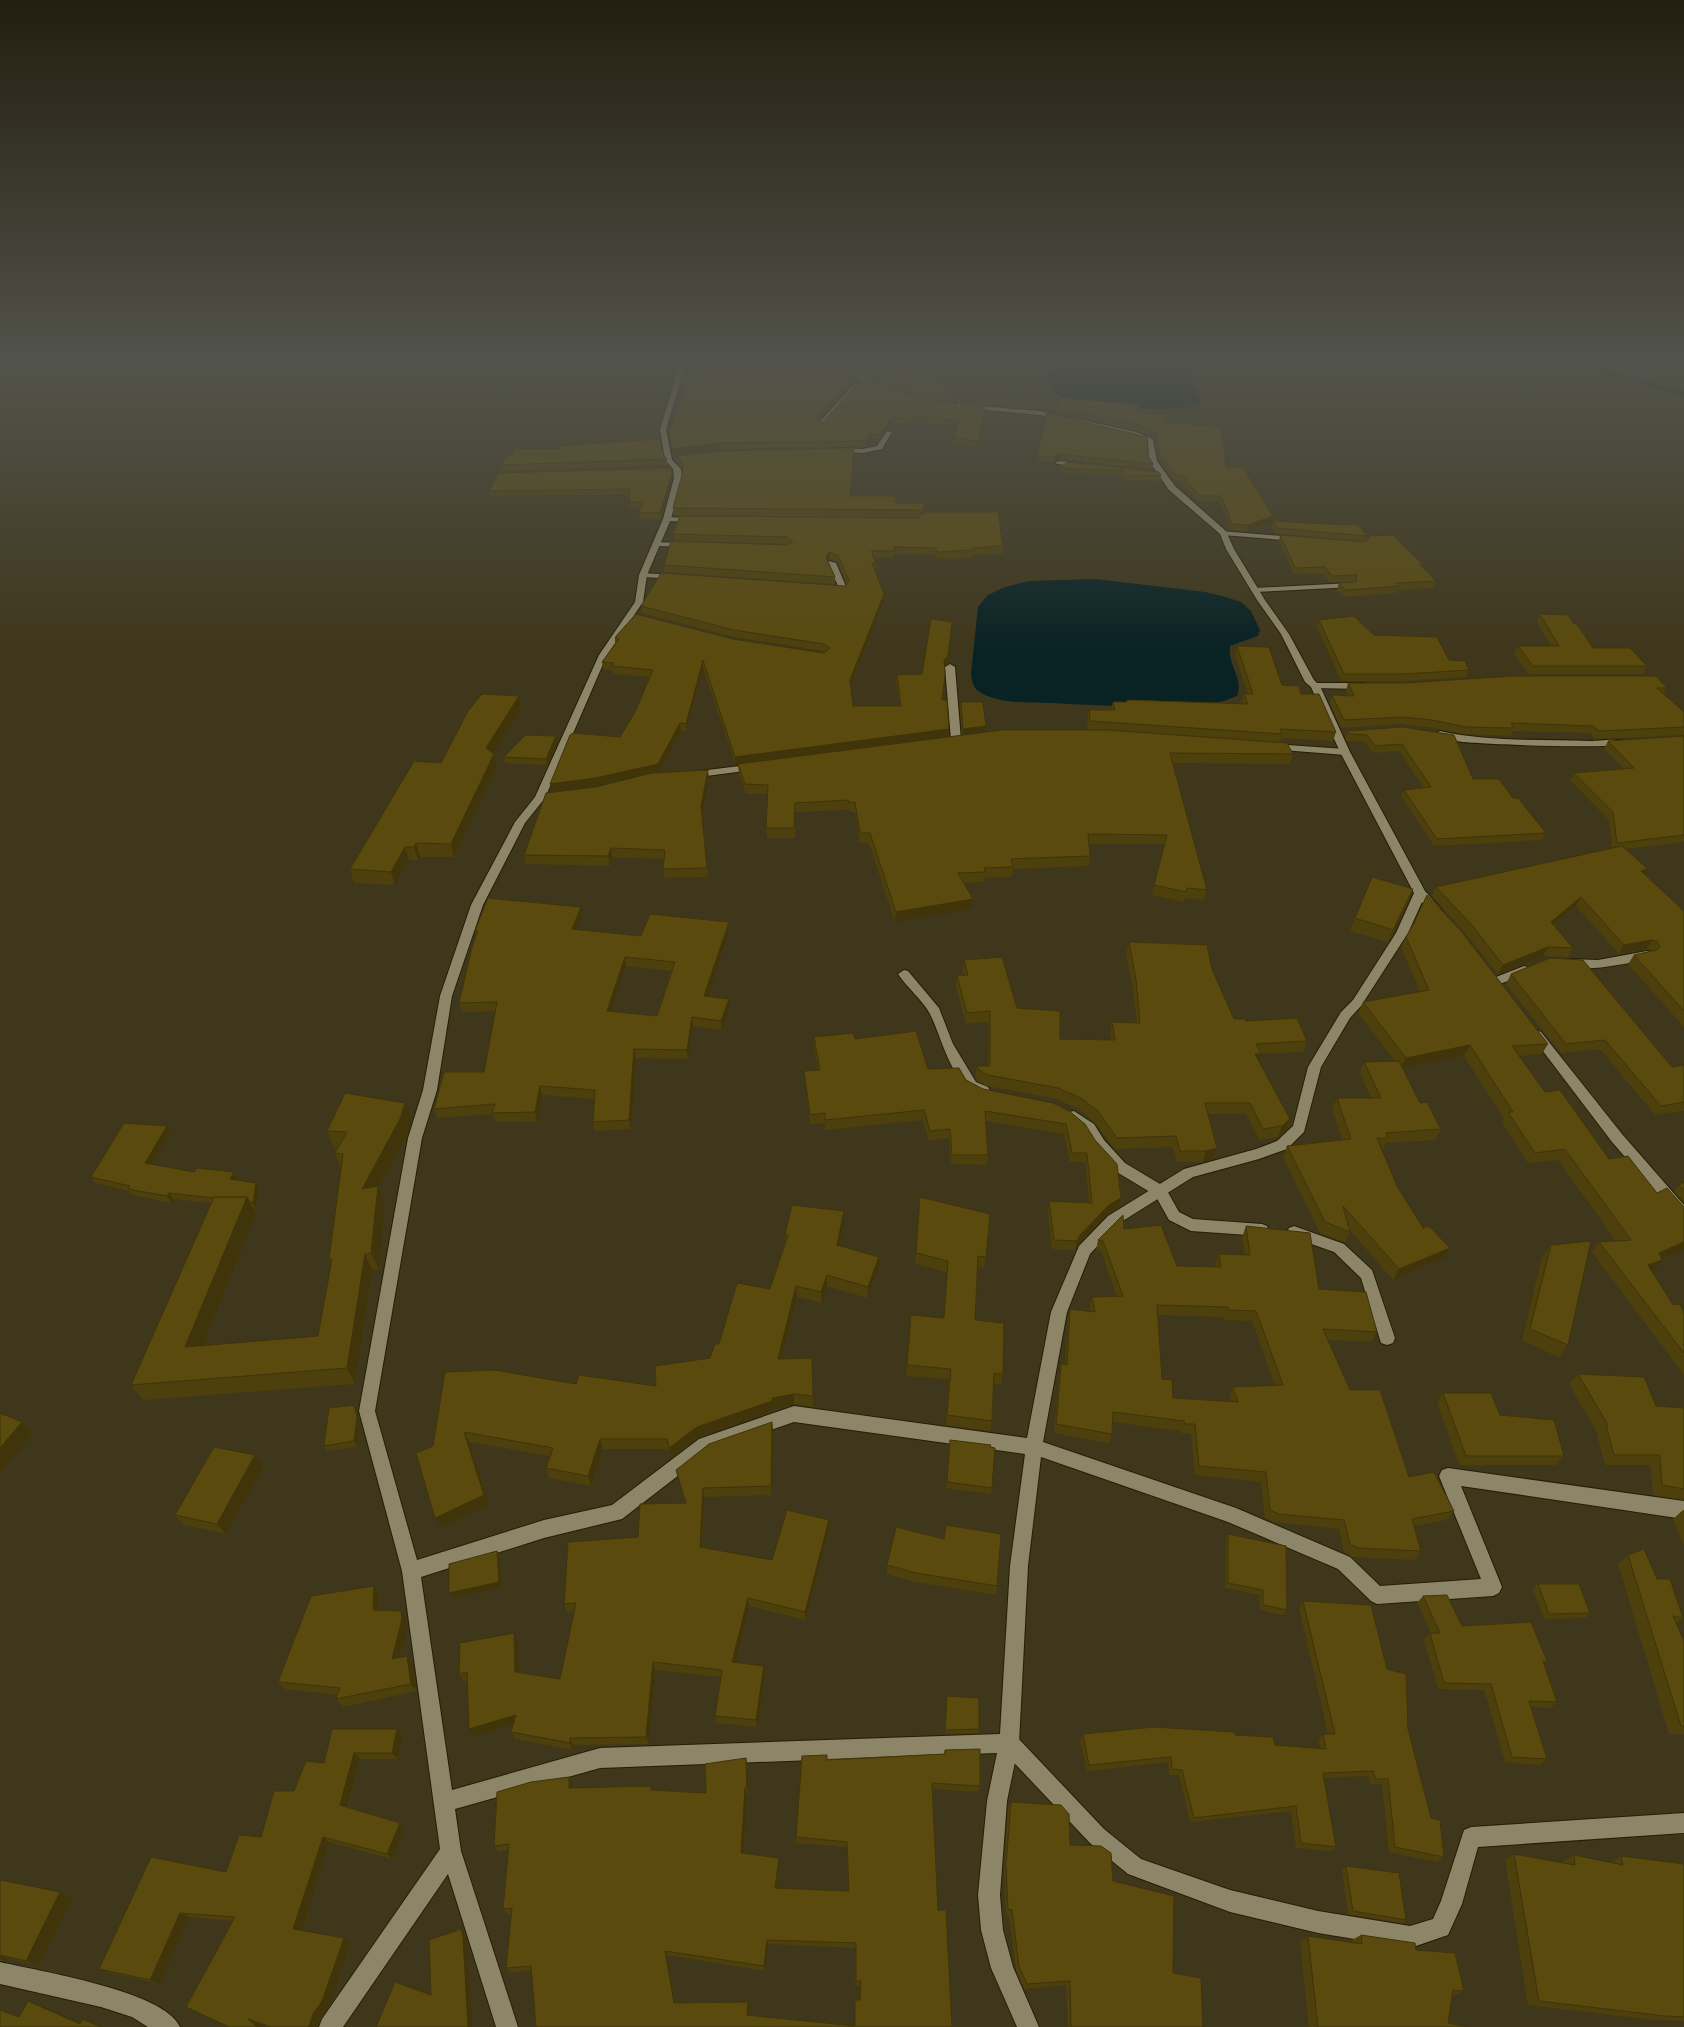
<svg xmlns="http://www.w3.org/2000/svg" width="1684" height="2027" viewBox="0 0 1684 2027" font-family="Inter,sans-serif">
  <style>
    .water { fill: #092224 }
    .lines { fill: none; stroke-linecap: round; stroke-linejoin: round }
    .stream { stroke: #092224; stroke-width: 5 }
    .service-casing { stroke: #251e04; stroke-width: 2 }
    .minor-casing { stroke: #251e04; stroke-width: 2 }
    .tertiary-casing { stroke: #251e04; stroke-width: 2 }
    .service { fill: #8d8567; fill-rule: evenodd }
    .minor { fill: #8d8567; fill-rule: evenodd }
    .tertiary { fill: #8d8567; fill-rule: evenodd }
    .wall { fill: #4d400c; fill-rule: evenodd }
    .shaded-wall { fill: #3f340a }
    .building { fill: #5a4a0e; stroke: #3f340a; fill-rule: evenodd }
  </style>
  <rect width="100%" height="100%" fill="#3f371c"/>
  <!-- water -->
  <g class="water">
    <path d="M1053 367H1182L1188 371 1201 402C1187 416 1070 406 1054 393 1049 389 1048 382 1047 376Z"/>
    <path d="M1095 579 1205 592 1226 597 1241 602 1251 611 1260 630 1258 636 1230 646C1227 664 1244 678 1237 696 1231 698 1225 701 1219 702 1164 709 1106 706 1051 703 1029 702 1003 704 983 694 973 689 972 683 971 673L978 607 988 595 1005 587 1029 581Z"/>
  </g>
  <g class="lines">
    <!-- stream -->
    <polyline class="stream" points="1590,367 1684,394"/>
    <!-- service casing -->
    <g class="service-casing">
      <g id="service">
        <polygon points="861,381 870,380 873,382 857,387 822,426 818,426 818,424 853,385"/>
        <polygon points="887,431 892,432 882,449 863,453 838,452 835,450 838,448 863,449 877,446"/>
        <polygon points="1059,461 1081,463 1085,465 1081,467 1057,464 1055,463"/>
        <polygon points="664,517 695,518 699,520 695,522 667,521 664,521"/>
        <polygon points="1220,531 1295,537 1299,539 1295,541 1223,535 1219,533"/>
        <polygon points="653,542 687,543 691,545 687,547 656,546 653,546"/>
        <polygon points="829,561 836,563 847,589 846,591 831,590 827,588 831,586 838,586 828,563"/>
        <polygon points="640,573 676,575 680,577 676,579 643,577 640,577"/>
        <polygon points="1351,583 1354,583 1354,587 1255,592 1251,590 1255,588"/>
        <polygon points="950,664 955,667 961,740 956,743 951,740 945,667"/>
        <polygon points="1315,683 1364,683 1369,686 1364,689 1312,688 1310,686"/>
        <path d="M1440 731C1488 742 1540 739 1590 741 1600 741 1620 737 1627 743 1619 750 1482 744 1463 742 1454 741 1445 738 1437 736L1435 734Z"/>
        <path d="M1647 951 1651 952 1653 955 1651 958C1636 962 1574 976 1564 963L1570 959 1598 960Z"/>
        <polygon points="1524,966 1528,967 1530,970 1528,973 1495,986 1489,982 1491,979"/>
        <path d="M904 970 908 971 939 1008 953 1044 976 1082 988 1087 990 1091 988 1095 983 1096C951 1086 943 1040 930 1014 922 999 907 988 898 974Z"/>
        <polygon points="1074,1111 1094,1124 1104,1140 1125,1163 1165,1187 1179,1212 1193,1219 1262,1224 1267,1226 1269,1230 1267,1234 1262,1236 1191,1231 1169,1220 1155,1195 1115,1171 1094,1148 1084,1132 1067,1116 1069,1112"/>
        <polygon points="1294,1226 1344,1244 1372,1270 1395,1338 1393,1343 1387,1345 1381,1343 1361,1278 1334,1252 1289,1236 1287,1232 1289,1228"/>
        <polygon points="1009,1733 1016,1736 1104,1829 1141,1859 1230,1890 1318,1911 1410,1926 1433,1919 1441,1901 1464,1830 1471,1827 1684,1813 1684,1833 1478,1847 1462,1904 1448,1935 1410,1948 1318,1933 1230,1912 1128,1874 1090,1843 1002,1750 999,1743 1002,1736"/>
      </g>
    </g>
    <!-- minor casing -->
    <g class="minor-casing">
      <g id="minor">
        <path d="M679 367H685L666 429 672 460 681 469 682 478 671 519 647 575 643 602 607 655 545 798 525 823 483 905 452 996 437 1090 422 1138 375 1411 417 1560 544 1520 612 1505 699 1439 794 1406 1027 1438 1051 1312 1079 1246 1108 1216 1184 1169 1256 1149 1277 1141 1293 1126 1308 1067 1341 1012 1353 1000 1396 933 1414 893 1420 889 1426 893 1408 933 1361 1006 1350 1018 1321 1067 1304 1132 1287 1149 1259 1159 1193 1177 1118 1224 1090 1254 1067 1312 1043 1442 1236 1508 1350 1557 1380 1586 1481 1579 1439 1476 1442 1470 1448 1468 1684 1501V1519L1461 1486 1502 1587 1499 1593 1493 1596 1377 1604 1371 1601 1338 1569 1228 1522 1041 1457 1028 1566 1019 1743 1007 1801 1000 1895 1003 1930 1013 1967 1039 2027H1017L991 1968 981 1930 978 1895 987 1801 997 1753 600 1768 455 1809 461 1851 518 2027H496L448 1874 343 2027H319L322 2019 440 1849 402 1571 359 1411 408 1138 423 1090 440 996 471 905 515 822 535 797 599 655 635 602 639 575 663 519 674 478 673 469 665 460 660 429ZM794 1422 1025 1454 1010 1566 1000 1734 600 1748 452 1790 421 1577 544 1538 622 1519 710 1451Z"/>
        <polygon points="1273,744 1345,749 1350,752 1345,755 1270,749 1270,745"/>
        <polygon points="756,764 761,767 760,769 691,778 686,775 691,772"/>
        <path d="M0 1962C38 1971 165 1991 180 2027H148L132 2017 101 2007 0 1984Z"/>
      </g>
    </g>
    <!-- tertiary casing -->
    <g class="tertiary-casing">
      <g id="tertiary">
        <polygon points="832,367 840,367 884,386 879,387"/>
        <polygon points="943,403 1040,411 1136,432 1153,439 1157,461 1175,486 1226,531 1234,549 1265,600 1289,634 1314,680 1320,686 1350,752 1425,891 1440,908 1442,911 1440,914 1432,914 1414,893 1340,752 1311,687 1305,682 1281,634 1257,600 1226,549 1220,534 1169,490 1149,461 1148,441 1134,436 1040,415 941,406 941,404"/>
        <polygon points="1537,1030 1541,1032 1622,1134 1684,1205 1684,1221 1679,1219 1612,1142 1533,1038 1531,1035 1533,1032"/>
      </g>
    </g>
    <!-- service -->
    <use href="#service" class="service"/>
    <!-- minor -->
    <use href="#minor" class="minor"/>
    <!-- tertiary -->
    <use href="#tertiary" class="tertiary"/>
  </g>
  <!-- wall -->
  <g class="wall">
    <polygon points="685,367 839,367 859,375 859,380 852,384 817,422 823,422 920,400 961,409 985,406 978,446 953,445 954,439 957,426 913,422 911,424 892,423 880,439 870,438 867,446 850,447 719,449 673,455 669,432 681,400 680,395 689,378 688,378 688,372 689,370 686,370"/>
    <polygon points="845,367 913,367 922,377 949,395 949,401 922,398"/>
    <polygon points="1056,407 1138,413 1166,422 1226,467 1271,522 1247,531 1231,530 1220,502 1198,502 1180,481 1174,481 1159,460 1154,437 1136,430 1056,412"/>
    <polygon points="1047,413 1148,456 1153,464 1152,469 1059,459 1054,462 1037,461"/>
    <polygon points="854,448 851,496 896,503 923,512 1003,546 1003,554 974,555 974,558 937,559 935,555 894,554 894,558 874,558 876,563 876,570 875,570 884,601 851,686 853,706 900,706 896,682 897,675 922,674 952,622 947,663 944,666 944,684 942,700 949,729 949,737 736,765 703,668 686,731 681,731 659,772 652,773 709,779 702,816 708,877 664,878 663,869 664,859 612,857 610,866 526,864 524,855 596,787 647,775 552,792 550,784 620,737 635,712 650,677 613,674 613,671 603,669 602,662 615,644 615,638 733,639 824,653 825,652 824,651 734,637 642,613 641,606 846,586 847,584 838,562 830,559 828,561 835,577 835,584 664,572 664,565 787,544 674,541 673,534 919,518 674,515 673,508 683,472 683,469 677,463 677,456"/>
    <polygon points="663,454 667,459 667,465 502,471 501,465"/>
    <polygon points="1067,462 1159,472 1161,476 1160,481 1124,480 1123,475 1059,473 1060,468"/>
    <polygon points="672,478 661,519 640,519 639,513 641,507 630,508 629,494 490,496 489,491"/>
    <polygon points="1274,521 1367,536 1366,540 1367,540 1368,536 1423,565 1423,567 1436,581 1434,588 1398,590 1397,593 1343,597 1337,590 1339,583 1355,582 1330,582 1323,574 1294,574 1279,541 1280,535 1364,541 1275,533 1272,527"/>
    <polygon points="1540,614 1573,623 1593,648 1647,666 1643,674 1529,674 1514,654 1518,646 1551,646 1537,622"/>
    <polygon points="1319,620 1374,635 1449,660 1469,670 1466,677 1402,681 1341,681 1317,627"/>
    <polygon points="1237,646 1282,685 1301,694 1336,732 1333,741 1281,738 1280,742 1293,754 1290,764 1173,763 1207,890 1204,900 1185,898 1184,902 1152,895 1165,844 1089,844 1090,856 1089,866 1013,869 1012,877 984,878 984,882 964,883 972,909 895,922 869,843 860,843 855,812 849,812 849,810 795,812 795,838 767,838 766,828 768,794 746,794 739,774 738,764 1088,730 1087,719 1089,710 1111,710 1113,702 1126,702 1127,700 1242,704 1242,703 1244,694 1248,694 1235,655"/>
    <polygon points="1348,683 1667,688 1664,694 1684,712 1684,735 1598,739 1595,739 1590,733 1513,731 1511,736 1463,734 1429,727 1400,724 1341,728 1330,703 1332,695 1348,696 1346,691"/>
    <polygon points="961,702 986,726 986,732 962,735 960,708"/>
    <polygon points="521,709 494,754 497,767 454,857 420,857 418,860 409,860 395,885 354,883 350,869 441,763"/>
    <polygon points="1402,727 1473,779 1513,798 1546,833 1542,840 1434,846 1401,796 1404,790 1424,788 1399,751 1373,753 1365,742 1347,741 1345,737 1348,731"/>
    <polygon points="556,736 558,742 547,765 505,763 504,757"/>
    <polygon points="1684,736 1684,842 1625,849 1645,875 1684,911 1684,1027 1628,964 1634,955 1652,951 1651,950 1647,949 1619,954 1576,906 1554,925 1573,948 1568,957 1543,956 1498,974 1466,934 1432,896 1436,887 1612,848 1609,820 1570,780 1574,773 1623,768 1604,749 1608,741"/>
    <polygon points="1408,901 1388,942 1350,931 1355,918"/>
    <path d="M581 907 583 916 577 930 641 936 729 931 708 996 729 999 730 1008 722 1030 693 1026 688 1059 636 1058 631 1129 595 1131 593 1122 595 1099 542 1095 537 1122H495L493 1114 437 1118 434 1109 484 1072 495 1011 462 1012 459 1003 476 936 475 931ZM626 966 672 971 657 1016 611 1011Z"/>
    <polygon points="1406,937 1548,1044 1542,1054 1519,1056 1662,1259 1662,1260 1654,1271 1652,1271 1673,1305 1684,1313 1684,1375 1592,1253 1599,1242 1616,1241 1558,1160 1528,1163 1502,1123 1504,1119 1464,1056 1403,1068 1420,1103 1441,1129 1435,1140 1386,1143 1383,1149 1382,1149 1397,1186 1423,1228 1443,1258 1393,1280 1350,1230 1350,1232 1345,1242 1320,1233 1283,1157 1287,1146 1342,1139 1332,1109 1337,1098 1371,1098 1360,1073 1364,1062 1395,1061 1358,1013 1363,1002 1420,992 1401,947"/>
    <polygon points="1129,942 1212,969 1234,1019 1246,1021 1307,1041 1303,1052 1260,1054 1258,1060 1290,1119 1286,1130 1278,1137 1259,1140 1246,1114 1208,1114 1217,1148 1213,1159 1203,1162 1177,1162 1173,1147 1115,1149 1095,1123 1079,1109 1056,1099 987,1086 977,1081 975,1077 977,1066 988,1066 989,1022 966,1024 956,987 957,976 964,976 963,971 964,960 1017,1008 1060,1039 1111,1040 1110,1033 1112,1022 1137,1023 1133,990 1126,953"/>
    <polygon points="1511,974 1672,1067 1684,1065 1684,1111 1655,1115 1600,1049 1561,1053 1506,984"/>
    <polygon points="814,1037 855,1039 928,1069 966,1080 983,1089 1069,1111 1118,1207 1107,1215 1078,1245 1075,1250 1052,1249 1048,1211 1049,1201 1089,1202 1085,1162 1070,1162 1064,1134 985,1121 988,1155 987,1165 951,1164 949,1138 929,1141 923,1120 825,1130 825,1123 810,1124 805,1081 804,1071 818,1070 814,1046"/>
    <polygon points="405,1103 412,1120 407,1136 379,1187 385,1203 379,1269 372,1270 355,1384 143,1400 131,1385 211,1203 173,1199 171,1203 132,1195 129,1191 95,1183 91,1177 167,1126 170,1132 152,1165 194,1172 234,1172 238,1179 237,1180 259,1190 256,1209 253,1208 256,1214 203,1346 318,1336 331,1264 329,1259 341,1168 335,1153 338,1148 334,1148 327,1131"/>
    <polygon points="1684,1182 1684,1201 1683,1201 1674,1191 1679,1185"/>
    <polygon points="920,1197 986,1257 984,1268 978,1267 975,1320 1003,1374 1001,1385 994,1384 992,1421 990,1431 946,1425 949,1379 906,1376 911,1315 944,1318 947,1272 915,1264"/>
    <polygon points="844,1222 839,1246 879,1267 867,1298 827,1286 822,1303 797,1297 781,1359 812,1358 813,1407 794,1404 773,1409 773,1411 698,1437 671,1458 669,1449 603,1449 591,1486 549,1478 546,1468 550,1456 469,1442 489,1505 440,1527 435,1518 416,1453 576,1384 656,1386 710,1358 719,1344 770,1289 785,1243 785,1234"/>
    <path d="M1246 1226 1319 1289 1377 1332 1371 1342 1328 1340 1350 1390 1409 1477 1454 1511 1447 1520 1414 1526 1421 1551 1414 1560 1352 1557 1344 1552 1339 1529 1274 1522 1265 1518 1261 1482 1195 1475 1191 1434 1181 1433V1431L1113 1422 1112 1434 1109 1443 1054 1433 1059 1374 1061 1364 1065 1365 1068 1319 1070 1309 1091 1311 1090 1307 1092 1297H1117L1101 1251H1096L1098 1240 1124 1229 1177 1266 1215 1267V1264L1219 1254 1245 1255 1242 1237ZM1158 1315 1224 1317V1320L1252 1321 1275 1385 1233 1387 1229 1397 1231 1401 1173 1398 1162 1379Z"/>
    <polygon points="1551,1245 1568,1345 1559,1357 1522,1341 1542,1257"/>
    <polygon points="1578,1374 1656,1406 1684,1408 1684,1500 1653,1495 1650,1465 1605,1465 1597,1435 1598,1434 1569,1384"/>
    <polygon points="1443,1393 1500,1415 1564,1456 1556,1465 1459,1465 1437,1402"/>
    <polygon points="357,1411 360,1423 358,1447 327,1451 324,1446"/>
    <polygon points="772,1422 773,1431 772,1495 704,1497 702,1547 772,1560 829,1520 829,1529 805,1620 749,1606 735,1663 765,1674 757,1727 716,1723 715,1716 721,1677 655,1670 649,1744 573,1745 573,1750 515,1739 511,1732 513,1724 474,1736 467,1681 464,1681 459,1674 518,1641 519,1673 560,1679 575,1611 567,1612 564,1604 638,1537 685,1503 676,1470"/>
    <polygon points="950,1440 992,1488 991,1494 946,1488"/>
    <polygon points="255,1455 263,1467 226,1534 184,1525 175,1515"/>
    <polygon points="1683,1510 1684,1510 1684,1546 1673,1519"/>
    <polygon points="1228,1534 1287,1610 1283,1615 1260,1610 1260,1595 1225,1588 1226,1539"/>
    <polygon points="944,1539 997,1586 996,1595 915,1582 887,1574 887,1565"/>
    <polygon points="1628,1555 1657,1579 1683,1618 1676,1623 1684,1641 1684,1734 1669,1734 1618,1564"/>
    <polygon points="1538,1584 1590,1613 1585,1618 1544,1619 1533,1589"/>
    <polygon points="379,1594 379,1610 407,1619 408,1627 400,1658 407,1656 413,1664 417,1691 343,1707 336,1699 338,1695 285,1689 278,1682"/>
    <polygon points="1423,1596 1462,1626 1547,1661 1544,1663 1557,1702 1550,1708 1531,1707 1547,1759 1540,1765 1505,1762 1484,1690 1438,1689 1424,1640 1430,1633 1431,1633 1417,1603"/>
    <polygon points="1303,1601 1387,1669 1408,1729 1431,1818 1444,1857 1437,1862 1389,1852 1382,1784 1370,1784 1368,1776 1324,1778 1336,1847 1330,1851 1296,1848 1291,1811 1190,1822 1179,1775 1169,1775 1168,1762 1087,1771 1080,1740 1083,1734 1235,1735 1275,1745 1320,1748 1318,1740 1323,1734 1328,1734 1299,1608"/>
    <polygon points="947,1696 979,1729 978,1733 945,1734"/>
    <polygon points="397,1729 403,1736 398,1759 360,1759 348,1807 400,1823 405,1828 392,1859 329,1842 302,1931 344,1938 350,1943 330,2005 320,2018 318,2027 269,2027 257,2023 229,2027 233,1921 189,1917 160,1984 110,1973 99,1969 226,1872 261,1837 294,1791 324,1763"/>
    <path d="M945 1750 980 1786 978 1792 932 1789 938 1910 952 2027H536L532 1970 511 1973 506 1968 511 1914H507L503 1909 508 1850 498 1852 494 1846 573 1783 572 1788 651 1786 653 1790 706 1793 746 1758 747 1764 749 1794H747L743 1853 780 1864 776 1888 849 1891 847 1847 796 1843V1837L827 1755V1759L944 1754ZM768 1944 856 1948 855 1985 861 1986 860 2000 855 2026 749 2015V2006L748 2002 676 2003 667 1955 765 1971Z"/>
    <polygon points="1011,1802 1070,1845 1113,1881 1173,1973 1203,2027 1068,2027 1066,1985 1024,1989 1016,1970 1009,1915 1006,1914 1004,1869 1008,1809"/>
    <polygon points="1514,1854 1564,1863 1563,1861 1574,1855 1610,1863 1621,1856 1684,1864 1684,2021 1652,2020 1528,2005 1505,1860"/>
    <polygon points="1346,1866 1406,1920 1401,1923 1348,1914 1342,1870"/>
    <polygon points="0,1882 60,1892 73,1898 39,1966 7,1958 6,1961 0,1961"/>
    <polygon points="1361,1935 1416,1950 1464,1991 1452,1996 1448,2023 1468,2027 1309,2027 1300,1942 1308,1936 1352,1942 1352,1940"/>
  </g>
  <!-- shaded-wall -->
  <g class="shaded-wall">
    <polygon points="859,375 859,380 852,384 817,423 817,417 852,378"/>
    <polygon points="985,406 984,412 978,446 978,441"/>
    <polygon points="892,417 892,423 880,439 880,434"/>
    <polygon points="870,433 870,438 867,446 867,440"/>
    <polygon points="718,443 719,449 673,455 672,449"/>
    <polygon points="1060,454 1059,459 1054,462 1054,457"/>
    <polygon points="672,473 672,478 661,519 660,513"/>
    <polygon points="1273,516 1271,522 1247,531 1248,525"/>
    <polygon points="829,552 830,559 826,564 826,557"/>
    <polygon points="884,594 884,601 850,687 850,680"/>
    <polygon points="952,622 947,663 943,667 944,660"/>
    <polygon points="703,660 703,668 686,731 686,724"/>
    <polygon points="519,696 521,709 494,754 497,767 454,857 451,844 486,748"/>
    <polygon points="680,723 681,731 659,772 597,786 552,792 550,784"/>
    <polygon points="986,726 986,732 962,735 963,729"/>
    <polygon points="949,729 949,737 736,765 735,757"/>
    <polygon points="556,736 558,742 547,765 546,759"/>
    <polygon points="708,770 709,779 702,816 708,877 701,806"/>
    <polygon points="416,843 420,857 418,860 414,847"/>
    <polygon points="405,847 409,860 395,885 391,872"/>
    <polygon points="611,848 612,857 610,866 608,856"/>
    <polygon points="1648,869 1643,879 1641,871"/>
    <polygon points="1413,889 1408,901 1388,942 1393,930"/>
    <polygon points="1581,897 1576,906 1546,931 1551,922"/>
    <polygon points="973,899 972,909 895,922 896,912"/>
    <polygon points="581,907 583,916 573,938 572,929"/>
    <polygon points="729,922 729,931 705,1005 704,996"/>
    <polygon points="1652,940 1647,949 1619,954 1624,945"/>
    <polygon points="1548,947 1543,956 1498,974 1503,965"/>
    <polygon points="625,957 626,966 608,1020 607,1011"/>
    <polygon points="729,999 730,1008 722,1030 721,1021"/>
    <polygon points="692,1017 693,1026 688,1059 687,1050"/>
    <polygon points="1470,1045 1464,1056 1401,1068 1406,1058"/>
    <polygon points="634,1049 636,1058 631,1129 629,1120"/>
    <polygon points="1255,1054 1261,1054 1257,1065"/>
    <polygon points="540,1086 542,1095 537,1122 535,1112"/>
    <polygon points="405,1103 412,1120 407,1136 379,1187 385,1203 379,1269 371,1253 362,1189"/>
    <polygon points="1290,1119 1286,1130 1278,1137 1282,1126"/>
    <polygon points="167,1126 170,1132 149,1170 145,1163"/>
    <polygon points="1217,1148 1213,1159 1203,1162 1206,1151"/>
    <polygon points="234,1172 238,1179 234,1185 230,1179"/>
    <polygon points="256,1183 259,1190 256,1209 253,1203"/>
    <polygon points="169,1193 173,1199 171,1203 167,1196"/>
    <polygon points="247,1197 256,1214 196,1363 185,1347"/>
    <polygon points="1121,1198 1118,1207 1107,1215 1078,1245 1075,1250 1077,1241 1080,1235 1109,1205"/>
    <polygon points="844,1211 844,1222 837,1256 837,1245"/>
    <polygon points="1684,1242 1684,1249 1651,1263 1659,1253"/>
    <polygon points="1450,1248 1443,1258 1393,1280 1399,1269"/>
    <polygon points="365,1254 372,1270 355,1384 347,1368"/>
    <polygon points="879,1257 879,1267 867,1298 868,1287"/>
    <polygon points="1662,1260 1654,1271 1640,1276 1648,1265"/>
    <polygon points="827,1275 827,1286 822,1303 821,1292"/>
    <polygon points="796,1286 797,1297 779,1369 778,1359"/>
    <polygon points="794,1394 794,1404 773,1409 773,1411 698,1437 671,1458 669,1448 697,1427 772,1398"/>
    <polygon points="354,1405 357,1411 360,1423 358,1447 354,1441"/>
    <polygon points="22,1422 33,1434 0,1472 0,1448"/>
    <polygon points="772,1422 773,1431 772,1495 771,1486"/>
    <polygon points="464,1432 469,1442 489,1505 440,1527 435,1518"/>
    <polygon points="600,1439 603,1449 591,1486 588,1476"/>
    <polygon points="255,1455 263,1467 226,1534 217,1524"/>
    <polygon points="703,1488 704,1497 701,1555 700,1547"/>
    <polygon points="829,1520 829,1529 805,1620 805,1612"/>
    <polygon points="497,1551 500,1556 501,1587 452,1598 449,1593"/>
    <polygon points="374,1586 379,1594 379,1618 373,1610"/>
    <polygon points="748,1598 749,1606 734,1670 732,1662"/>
    <polygon points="401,1611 407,1619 408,1627 397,1667 392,1659"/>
    <polygon points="514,1633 518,1641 519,1679 515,1672"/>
    <polygon points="407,1656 413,1664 417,1691 411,1684"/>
    <polygon points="653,1662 655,1670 649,1744 646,1737"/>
    <polygon points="764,1666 765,1674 757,1727 756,1720"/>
    <polygon points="516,1715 520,1722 474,1736 469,1729"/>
    <polygon points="397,1729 403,1736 398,1759 392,1753"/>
    <polygon points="570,1738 573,1745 573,1750 570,1743"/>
    <polygon points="354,1753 360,1759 346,1811 340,1805"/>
    <polygon points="746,1758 747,1764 749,1794 747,1788"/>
    <polygon points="569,1777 573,1783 572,1794 569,1788"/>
    <polygon points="745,1788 747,1794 743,1858 741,1853"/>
    <polygon points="400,1823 405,1828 392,1859 387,1854"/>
    <polygon points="323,1837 329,1842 301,1934 293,1929"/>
    <polygon points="779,1858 780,1864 775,1893 775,1888"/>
    <polygon points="60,1892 73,1898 39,1966 26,1961"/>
    <polygon points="180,1913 189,1917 160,1984 150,1980"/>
    <polygon points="461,1929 464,1932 467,1940 472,2027 468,2027"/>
    <polygon points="344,1938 350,1943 330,2005 320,2018 318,2027 308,2027"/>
    <polygon points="767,1940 768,1944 765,1971 764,1966"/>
    <polygon points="665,1951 667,1955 676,2007 674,2003"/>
    <polygon points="0,1955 7,1958 6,1961 0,1959"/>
    <polygon points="28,2001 42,2006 90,2027 80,2024"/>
    <polygon points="748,2002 749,2006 749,2019 747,2015"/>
    <polygon points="248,2019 257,2023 262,2027 257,2027"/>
  </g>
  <!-- building -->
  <g class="building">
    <polygon points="692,367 839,367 859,375 852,378 817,417 817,422 823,422 858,383 870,380 920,400 956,404 961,409 962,404 985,406 978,441 954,439 958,420 913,416 911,419 892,417 880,434 870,433 867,440 850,441 718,443 672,449 669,432 683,395 680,395 692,373 688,372"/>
    <polygon points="858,367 913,367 922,377 931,376 949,395 923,393"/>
    <polygon points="1061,398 1139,405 1137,413 1165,414 1166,422 1221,427 1226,467 1243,467 1273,516 1248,525 1232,524 1221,496 1199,496 1182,475 1175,475 1160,454 1155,432 1137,424 1056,407"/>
    <polygon points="1047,413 1147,437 1148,456 1153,464 1060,454 1054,457 1037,456"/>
    <polygon points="660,439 663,454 667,459 501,465 506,455 512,455 514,449 560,449 560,446"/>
    <polygon points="854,448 850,496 896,496 896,503 924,503 923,512 998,512 1003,546 973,548 974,550 937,552 936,548 894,547 894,551 871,551 876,563 872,563 884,594 850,680 853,706 901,706 897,675 922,674 931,619 952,622 948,656 944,660 945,676 942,700 947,700 949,729 735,757 703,660 686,724 680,723 658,764 595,778 550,784 570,735 573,733 620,737 635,712 653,670 612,666 614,663 602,662 619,639 615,638 617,635 636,614 733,639 824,653 830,648 824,644 734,630 641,606 661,573 846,586 849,581 838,555 829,552 826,557 835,577 664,565 671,541 787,545 793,542 787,537 673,534 680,516 918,518 924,513 918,510 673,508 683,471 682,462 677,456 719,451"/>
    <polygon points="1067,462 1159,472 1161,476 1125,475 1124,470 1060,468"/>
    <polygon points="671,468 672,473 660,513 639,513 643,502 629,502 630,489 489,491 498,473"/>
    <polygon points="1274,521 1326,524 1358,525 1367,536 1277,528"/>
    <polygon points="1280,535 1364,542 1370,538 1368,536 1393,535 1423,565 1420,565 1436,581 1396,583 1399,586 1345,590 1339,583 1356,582 1357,575 1332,576 1325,567 1295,568"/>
    <polygon points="1540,614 1568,615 1573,623 1577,624 1593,648 1630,648 1647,666 1533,666 1518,646 1559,646"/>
    <polygon points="1354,616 1374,635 1437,637 1449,660 1465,661 1469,670 1405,674 1344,674 1319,620"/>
    <polygon points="1237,646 1269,647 1282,685 1299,686 1301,694 1319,694 1336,732 1280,729 1282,734 1090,721 1089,710 1115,710 1113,702 1127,702 1127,700 1248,704 1244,694 1253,694"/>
    <polygon points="1514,676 1656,676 1667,688 1657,688 1684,712 1684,727 1602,731 1599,731 1593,726 1511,723 1514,728 1466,727 1432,720 1403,717 1344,720 1332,695 1354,696 1348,683 1405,683"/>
    <polygon points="482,694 519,696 486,748 494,754 451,844 416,843 414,847 405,847 391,872 350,869 414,761 441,763 468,711"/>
    <polygon points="961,702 983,702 986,726 963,729"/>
    <polygon points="1402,727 1454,735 1473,779 1499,779 1513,798 1518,798 1546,833 1437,839 1404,790 1431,787 1402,744 1375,746 1367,735 1349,734 1348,731"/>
    <polygon points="1002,730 1108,730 1287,743 1293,754 1170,753 1207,890 1187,888 1186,892 1154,885 1167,835 1088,834 1090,856 1011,859 1013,867 984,868 985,872 958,873 973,899 896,912 870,833 860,833 855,802 849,803 849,800 795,803 794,828 766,828 768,785 745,784 738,764"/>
    <polygon points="525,735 556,736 546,759 504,757"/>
    <polygon points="1684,736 1684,835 1617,843 1613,812 1574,773 1634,768 1608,741"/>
    <polygon points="708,770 701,806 707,868 663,869 665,850 611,848 608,856 524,855 546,793 596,787 652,773"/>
    <polygon points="1622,846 1648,869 1641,871 1684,911 1684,1011 1634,955 1657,950 1660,947 1657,941 1652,940 1624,945 1581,897 1551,922 1573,948 1548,947 1503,965 1471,924 1436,887"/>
    <polygon points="1372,877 1413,889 1393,930 1355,918"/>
    <polygon points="1427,895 1461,931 1548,1044 1512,1046 1545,1092 1560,1090 1609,1159 1628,1156 1657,1193 1667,1188 1684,1207 1684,1242 1659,1253 1662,1260 1648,1265 1673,1305 1680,1304 1684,1313 1684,1353 1599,1242 1631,1240 1565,1149 1535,1153 1508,1112 1513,1112 1470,1045 1406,1058 1363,1002 1429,990 1406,937 1414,923"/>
    <path d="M488 898 581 907 572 929 641 936 650 914 729 922 704 996 729 999 721 1021 692 1017 687 1050 634 1049 629 1120 593 1122 595 1090 540 1086 535 1112 492 1113 495 1104 434 1109 444 1072H484L497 1002 459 1003 472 947 478 931H475ZM625 957 675 962 657 1016 607 1011Z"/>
    <polygon points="1129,942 1207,945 1212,969 1234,1019 1245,1019 1246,1021 1297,1018 1307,1041 1256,1044 1261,1054 1255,1054 1290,1119 1282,1126 1263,1129 1250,1103 1205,1103 1217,1148 1206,1151 1180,1151 1176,1136 1117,1138 1098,1111 1081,1098 1058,1088 988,1075 979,1070 977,1066 990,1066 990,1011 967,1013 957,976 968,975 964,960 1002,957 1017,1008 1060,1011 1060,1039 1115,1040 1112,1022 1140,1023 1136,979"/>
    <polygon points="1550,958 1583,960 1672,1067 1684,1065 1684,1102 1661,1106 1605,1040 1566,1044 1511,974"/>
    <polygon points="916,1031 928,1069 959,1068 966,1080 983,1089 1053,1103 1069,1111 1085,1124 1095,1140 1117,1164 1121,1198 1109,1205 1080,1235 1077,1241 1054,1240 1049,1201 1092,1203 1087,1153 1072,1153 1066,1124 985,1111 988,1155 952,1155 950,1129 930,1131 924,1110 825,1120 825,1113 810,1115 804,1071 820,1070 814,1037 853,1033 855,1039"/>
    <polygon points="1399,1061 1420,1103 1427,1102 1441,1129 1386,1133 1388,1138 1377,1138 1397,1186 1423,1228 1429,1226 1450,1248 1399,1269 1343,1206 1350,1232 1325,1222 1287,1146 1351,1139 1337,1098 1381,1098 1364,1062"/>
    <polygon points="345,1093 405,1103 400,1119 362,1189 378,1186 371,1253 365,1254 347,1368 131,1385 214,1197 247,1197 185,1347 318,1336 332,1259 329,1259 343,1154 335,1153 347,1132 327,1131"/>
    <polygon points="124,1123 167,1126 145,1163 194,1172 197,1168 234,1172 230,1179 256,1183 253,1203 250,1202 247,1197 214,1197 214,1198 169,1193 167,1196 128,1189 130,1186 91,1177"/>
    <polygon points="1684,1182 1684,1190 1679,1185"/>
    <polygon points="920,1197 990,1214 986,1257 978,1256 975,1320 1004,1323 1003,1374 994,1373 992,1421 947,1415 951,1369 907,1365 911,1315 944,1318 948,1261 916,1253"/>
    <polygon points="792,1205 844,1211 837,1245 879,1257 868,1287 827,1275 821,1292 796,1286 778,1359 812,1358 813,1396 794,1394 772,1398 772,1401 697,1427 669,1448 667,1439 600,1439 588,1476 546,1468 553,1448 464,1432 484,1495 435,1518 416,1453 433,1446 445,1372 494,1370 576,1384 579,1375 656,1386 655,1366 710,1358 715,1344 719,1344 737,1283 770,1289 788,1235 785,1234"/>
    <path d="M1123 1215 1124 1229 1161 1225 1177 1266 1221 1267 1219 1254 1250 1255 1246 1226 1310 1233 1319 1289 1366 1292 1377 1332 1323 1329 1350 1390H1380L1409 1477 1434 1472 1454 1511 1412 1519 1421 1551 1358 1548 1350 1544 1344 1520 1279 1514 1270 1510 1266 1472 1199 1466 1195 1424H1185L1184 1421 1113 1412 1112 1434 1056 1424 1061 1364 1067 1365 1070 1309 1095 1312 1092 1297 1123 1296 1103 1241 1098 1240ZM1157 1305 1228 1307V1310L1256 1311 1283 1385 1233 1387 1238 1402 1173 1398 1172 1380 1162 1379Z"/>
    <polygon points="1591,1241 1568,1345 1530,1329 1551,1245"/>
    <polygon points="1578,1374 1644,1377 1656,1406 1684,1408 1684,1489 1662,1485 1660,1455 1614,1455 1606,1425 1608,1425"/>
    <polygon points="1443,1393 1491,1393 1500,1415 1554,1420 1564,1456 1466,1456"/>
    <polygon points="354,1405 357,1417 354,1441 324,1446 329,1408"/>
    <polygon points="0,1413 22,1422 0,1448"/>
    <polygon points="772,1422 771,1486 703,1488 700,1547 772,1560 787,1510 829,1520 805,1612 748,1598 732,1662 764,1666 756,1720 715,1716 722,1670 653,1662 646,1737 570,1738 570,1743 511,1732 516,1715 469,1729 467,1672 459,1674 460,1643 514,1633 515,1672 560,1679 576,1603 564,1604 568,1542 638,1537 640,1504 686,1503 676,1470 709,1444"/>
    <polygon points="950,1440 991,1445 990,1447 995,1448 992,1488 947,1482"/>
    <polygon points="214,1447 255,1455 217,1524 175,1515"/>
    <polygon points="946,1525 1001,1534 997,1586 916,1573 887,1565 896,1527 944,1539"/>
    <polygon points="1228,1534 1286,1546 1287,1610 1263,1605 1263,1590 1228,1583"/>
    <polygon points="1644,1549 1657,1579 1670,1579 1683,1618 1673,1616 1684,1641 1684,1726 1681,1726 1628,1555"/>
    <polygon points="497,1551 499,1582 449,1593 449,1564"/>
    <polygon points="1538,1584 1579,1584 1590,1613 1549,1614"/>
    <polygon points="374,1586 373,1610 401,1611 402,1619 392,1659 407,1656 411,1684 336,1699 340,1688 278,1682 311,1596"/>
    <polygon points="1447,1595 1462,1626 1531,1622 1547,1661 1543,1661 1557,1702 1529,1701 1547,1759 1512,1757 1491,1684 1444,1683 1430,1633 1440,1633 1423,1596"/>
    <polygon points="1303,1601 1371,1605 1387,1669 1406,1674 1408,1729 1431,1818 1440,1820 1444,1857 1395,1847 1388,1779 1376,1779 1373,1771 1323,1773 1336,1847 1301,1843 1296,1806 1194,1818 1182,1770 1172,1769 1171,1757 1089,1765 1083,1734 1154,1727 1235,1732 1235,1735 1273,1737 1275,1745 1326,1749 1323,1734 1335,1734"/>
    <polygon points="947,1696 979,1698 979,1729 945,1730"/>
    <polygon points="332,1729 397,1729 392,1753 354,1753 340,1805 400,1823 387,1854 323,1837 293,1929 344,1938 322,2001 313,2014 310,2024 308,2027 271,2027 248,2019 257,2027 229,2027 186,2007 235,1917 180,1913 150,1980 99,1969 151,1857 226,1872 239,1835 261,1837 274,1791 294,1791 306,1761 324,1763"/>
    <path d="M980 1749V1786L932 1783 938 1910H946L952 2027H536L531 1966 506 1968 512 1908 503 1909 509 1844 494 1846 497 1792 531 1782 569 1777V1788L651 1786V1790L706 1793 705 1764 746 1758 747 1788H745L741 1853 779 1858 775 1888 849 1891 847 1842 796 1837 802 1756 827 1755V1760L945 1754V1750ZM767 1940 856 1943V1981H861L860 2000H855V2026L747 2015 748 2002 674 2003 665 1951 764 1966Z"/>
    <polygon points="1011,1802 1061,1805 1069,1814 1070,1845 1101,1846 1111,1853 1113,1881 1174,1896 1173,1973 1201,1978 1203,2027 1071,2027 1070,1981 1027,1984 1019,1966 1012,1910 1008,1909 1006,1864"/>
    <polygon points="1514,1854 1575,1865 1574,1855 1623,1865 1621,1856 1684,1864 1684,2017 1665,2016 1539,2001"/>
    <polygon points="1346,1866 1399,1873 1406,1920 1353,1911"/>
    <polygon points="1,1880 60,1892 26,1961 0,1955 0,1882"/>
    <polygon points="461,1929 463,1937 468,2027 376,2027 395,1982 431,1995 429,1940"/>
    <polygon points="1361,1935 1415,1943 1416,1950 1455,1953 1464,1991 1453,1990 1448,2023 1468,2027 1318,2027 1308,1936 1362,1944"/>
    <polygon points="28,2001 80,2024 83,2019 101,2027 0,2027 0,2010 19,2017"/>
  </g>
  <!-- sky -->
  <linearGradient id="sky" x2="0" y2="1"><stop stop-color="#231e0f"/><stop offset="0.56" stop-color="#52534b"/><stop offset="1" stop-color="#52534b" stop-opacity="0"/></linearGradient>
  <rect width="1684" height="651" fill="url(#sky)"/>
</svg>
